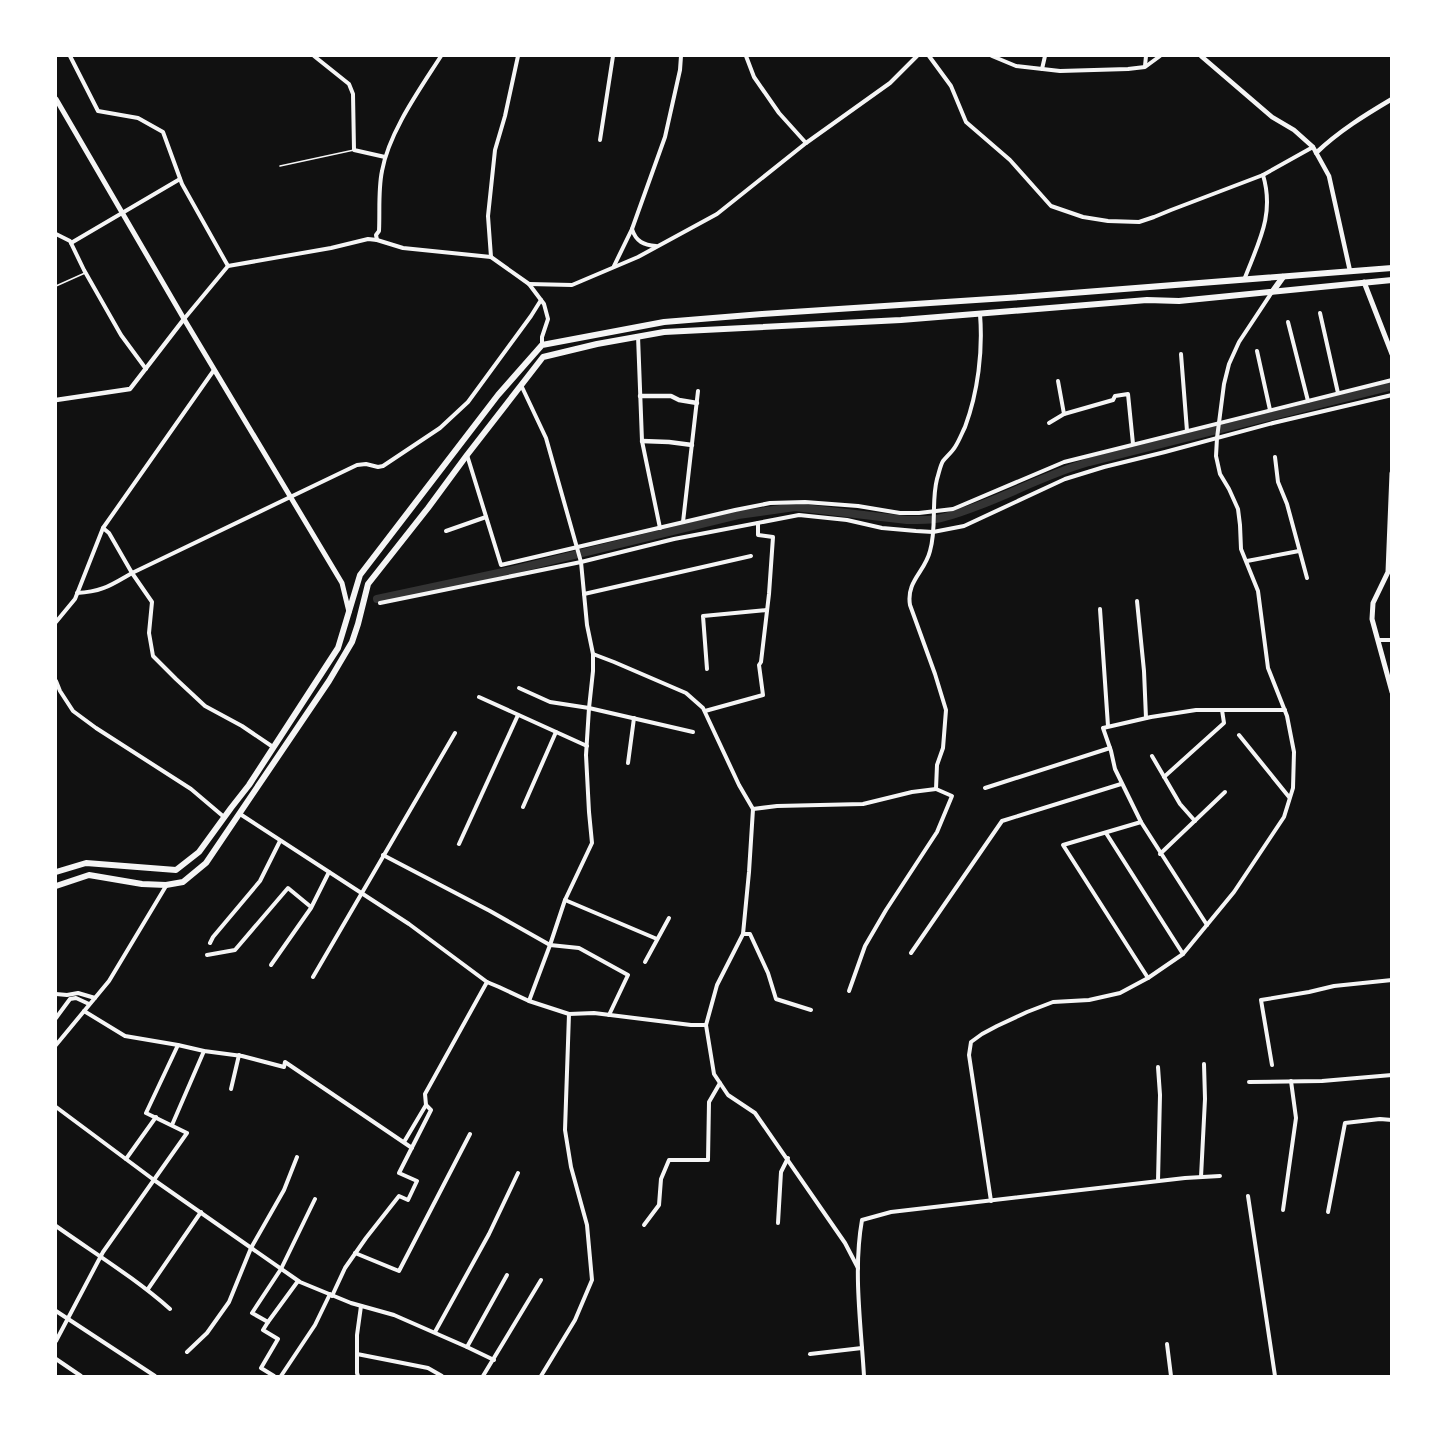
<svg xmlns="http://www.w3.org/2000/svg" width="1447" height="1432" viewBox="0 0 1447 1432" font-family="Jost,sans-serif">
  <style>
    .lines { fill: none; stroke-linecap: round; stroke-linejoin: round }
    .canal { stroke: #333; stroke-width: 8 }
    .service { stroke: #f5f5f5; stroke-width: 1.5 }
    .minor { stroke: #f5f5f5; stroke-width: 4 }
    .tertiary { stroke: #f5f5f5; stroke-width: 4.5 }
    .secondary { stroke: #f5f5f5; stroke-width: 5 }
    .primary { stroke: #f5f5f5; stroke-width: 6 }
  </style>
  <rect width="100%" height="100%" fill="#111"/>
  <g class="lines">
    <!-- canal -->
    <path class="canal" d="M377 599 508 571 738 515 795 507 907 520C920 520 933 521 945 517 994 504 1039 476 1089 462L1392 386"/>
    <!-- service -->
    <g class="service">
      <polyline points="280,166 354,150"/>
      <polyline points="56,286 85,273"/>
    </g>
    <!-- minor -->
    <g class="minor">
      <polyline points="70,56 98,111 138,118 163,132 182,184 228,266"/>
      <polyline points="314,56 349,84 353,94 354,150 385,157"/>
      <polyline points="746,56 754,77 779,113 806,143"/>
      <polyline points="929,56 951,86 966,122 1010,160 1051,206 1083,217 1108,221 1139,222 1154,217 1171,210 1263,175 1313,147"/>
      <polyline points="992,56 1016,66 1060,71 1128,69 1145,67 1160,56"/>
      <polyline points="1145,66 1146,56"/>
      <polyline points="1042,69 1045,56"/>
      <polyline points="600,140 613,56"/>
      <path d="M632 229C636 242 644 245 656 246"/>
      <polyline points="56,234 70,241 84,270 121,335 146,369"/>
      <path d="M377 240 376 235 379 231C380 212 378 190 382 171 389 132 420 89 441 56"/>
      <polyline points="71,243 180,179"/>
      <polyline points="491,257 488,216 495,150 505,116 518,56"/>
      <polyline points="614,266 632,229 665,137 680,70 681,56"/>
      <path d="M1244 280C1258 243 1275 215 1263 175"/>
      <polyline points="529,284 572,285 638,257 717,214 806,143 890,83 917,56"/>
      <polyline points="1320,313 1338,393"/>
      <polyline points="184,319 228,266 331,248 368,239 377,240 403,248 491,257 529,284 544,304 548,319 542,337 542,345"/>
      <polyline points="1288,322 1308,401"/>
      <polyline points="638,336 642,441 660,528"/>
      <polyline points="1257,351 1270,410"/>
      <polyline points="1181,354 1187,431"/>
      <polyline points="1058,381 1064,414"/>
      <polyline points="521,385 546,438 581,562 587,625 593,654 593,671 589,708 586,755 589,812 592,843 565,900 550,945 529,1001"/>
      <polyline points="1049,423 1064,414 1113,400 1115,396 1128,394 1133,444"/>
      <polyline points="467,455 501,565 735,510 770,503 805,502 858,506 900,513 919,513 953,509 1064,462 1392,380"/>
      <polyline points="1275,457 1278,482 1287,504 1307,578"/>
      <polyline points="683,522 698,391"/>
      <polyline points="103,528 109,533 132,573 152,602 149,633 153,656 176,679 205,706 242,726 273,747"/>
      <polyline points="446,531 486,517"/>
      <polyline points="1247,561 1299,551"/>
      <path d="M77 593C102 592 111 585 132 573L357 465 366 464 378 467 383 466 440 428 468 402 531 316 541 300"/>
      <polyline points="584,594 751,556"/>
      <polyline points="1137,601 1144,671 1146,718"/>
      <polyline points="380,603 581,562 674,539 799,515 847,520 882,528 916,531 933,532 964,526 1065,479 1104,467 1165,452 1273,423 1392,395"/>
      <polyline points="1100,609 1108,726"/>
      <polyline points="56,622 75,599 103,528 214,370"/>
      <polyline points="1378,640 1392,640"/>
      <polyline points="593,654 614,662 686,693 703,708 739,785 753,809 749,872 743,934 717,985 706,1025 714,1074 728,1095 755,1113 845,1243 858,1268"/>
      <polyline points="707,669 703,616 767,610"/>
      <polyline points="56,681 60,691 73,711 96,728 191,789 224,817"/>
      <polyline points="519,688 550,702 589,708 693,732"/>
      <polyline points="479,697 587,746"/>
      <polyline points="705,711 763,695 759,665 761,662 769,594 773,537 758,535 758,523"/>
      <polyline points="1239,735 1289,797"/>
      <polyline points="1152,756 1180,804 1195,821"/>
      <polyline points="628,763 634,718"/>
      <polyline points="1164,777 1224,723 1222,710"/>
      <polyline points="985,788 1110,748"/>
      <polyline points="523,807 556,732"/>
      <path d="M753 809 777 806 863 804 912 792 936 789 937 765 943 748 946 710 935 674 910 605C906 581 925 572 930 551 937 527 931 502 937 479 939 473 940 466 943 461 947 456 952 452 955 447 959 441 962 433 965 427 978 392 983 351 980 314"/>
      <polyline points="240,814 409,924 487,982 499,987 529,1001 569,1014 594,1013 691,1025 706,1025"/>
      <polyline points="1141,822 1063,845 1148,978"/>
      <polyline points="1106,833 1183,954"/>
      <polyline points="459,844 518,715"/>
      <polyline points="1160,854 1225,792"/>
      <polyline points="383,855 490,911 550,945 579,948 628,975 609,1015"/>
      <polyline points="565,900 657,939"/>
      <polyline points="1207,925 1141,822 1115,769 1111,751 1103,728 1151,717 1196,710 1285,710"/>
      <polyline points="743,934 750,934 768,973 776,999 811,1010"/>
      <polyline points="210,943 213,937 260,881 280,841"/>
      <polyline points="911,953 1002,821 1121,784"/>
      <polyline points="207,955 235,950 288,888 311,907"/>
      <polyline points="645,962 669,918"/>
      <polyline points="271,965 311,908 329,872"/>
      <polyline points="313,977 455,733"/>
      <polyline points="849,991 865,946 886,910 937,832 952,796 936,789"/>
      <polyline points="56,994 67,995 78,993 95,998"/>
      <polyline points="84,1011 125,1036 178,1045 204,1051 242,1056 284,1067 285,1062 412,1148"/>
      <polyline points="56,1018 70,999 76,998 89,1004"/>
      <polyline points="56,1045 109,981 166,886"/>
      <polyline points="1272,1065 1261,1000 1309,992 1334,986 1392,980"/>
      <polyline points="1158,1067 1160,1095 1158,1181"/>
      <polyline points="1249,1082 1322,1081 1392,1075"/>
      <polyline points="231,1089 239,1055"/>
      <polyline points="56,1107 154,1180 300,1282 351,1303 394,1315 467,1347 494,1360"/>
      <polyline points="172,1125 204,1051"/>
      <polyline points="404,1142 426,1105 425,1094 487,982"/>
      <polyline points="126,1159 156,1117"/>
      <polyline points="1201,1177 1205,1099 1204,1064"/>
      <polyline points="1248,1196 1275,1376"/>
      <polyline points="991,1201 969,1055 971,1042 982,1034 997,1026 1027,1012 1053,1002 1089,1000 1120,993 1148,978 1183,954 1234,892 1284,817 1293,788 1294,752 1287,716 1268,668 1258,591 1241,549 1240,525 1238,509 1229,489 1220,474 1216,456 1217,438 1224,384 1229,364 1239,342 1272,292"/>
      <polyline points="1283,1210 1296,1118 1291,1081"/>
      <polyline points="1328,1212 1345,1123 1380,1119 1392,1120"/>
      <polyline points="778,1223 781,1172 788,1158"/>
      <polyline points="644,1225 659,1205 661,1179 669,1160 708,1160 709,1102 720,1083"/>
      <path d="M56 1226C94 1253 135 1278 170 1309"/>
      <polyline points="355,1253 399,1271 470,1134"/>
      <polyline points="148,1289 201,1212"/>
      <polyline points="332,1296 345,1268 366,1238 399,1196 408,1200 417,1181 399,1173 431,1110 426,1105"/>
      <polyline points="56,1311 155,1376"/>
      <polyline points="268,1322 298,1281"/>
      <polyline points="435,1332 489,1234 518,1173"/>
      <polyline points="56,1341 103,1252 187,1133 146,1113 178,1045"/>
      <polyline points="1167,1344 1171,1376"/>
      <polyline points="467,1347 507,1275"/>
      <polyline points="187,1352 207,1333 229,1302 251,1248 284,1190 297,1157"/>
      <polyline points="357,1354 428,1368 442,1376"/>
      <polyline points="810,1354 862,1348"/>
      <polyline points="56,1359 81,1376"/>
      <polyline points="274,1376 261,1368 278,1339 263,1330 268,1322 252,1313 281,1269 315,1199"/>
      <polyline points="281,1376 315,1325 330,1294"/>
      <polyline points="358,1376 357,1373 357,1335 361,1306"/>
      <polyline points="483,1376 541,1280"/>
      <polyline points="541,1376 575,1320 592,1280 587,1225 571,1167 565,1130 569,1014"/>
      <path d="M864 1376C861 1325 853 1270 862 1220L891 1212 1185 1178 1220 1176"/>
    </g>
    <!-- tertiary -->
    <g class="tertiary">
      <polyline points="1201,56 1272,117 1294,130 1313,147 1329,176 1350,271"/>
      <path d="M1316 153C1339 131 1365 115 1392 99"/>
      <polyline points="640,396 671,396 679,400 697,403"/>
      <polyline points="56,400 130,389 184,319"/>
      <polyline points="642,441 669,442 692,445"/>
    </g>
    <!-- secondary -->
    <g class="secondary">
      <polyline points="56,99 184,319 342,583 349,612"/>
      <polyline points="1364,282 1392,354"/>
      <polyline points="1392,473 1388,572 1373,603 1372,619 1392,692"/>
    </g>
    <!-- primary -->
    <g class="primary">
      <polyline points="1273,291 1283,277"/>
      <polyline points="56,872 86,863 176,870 199,852 231,808 249,785 338,648 360,575 498,395 542,345 664,322 762,314 1021,297 1392,268"/>
      <polyline points="56,886 89,875 142,884 166,885 183,882 206,863 329,681 352,642 358,624 368,584 428,508 467,455 543,357 597,344 664,332 901,320 1147,300 1179,301 1392,280"/>
    </g>
  </g>
  <!-- border -->
  <rect width="1447" height="1432" fill="none" stroke="#ffffff" stroke-width="114"/>
</svg>
